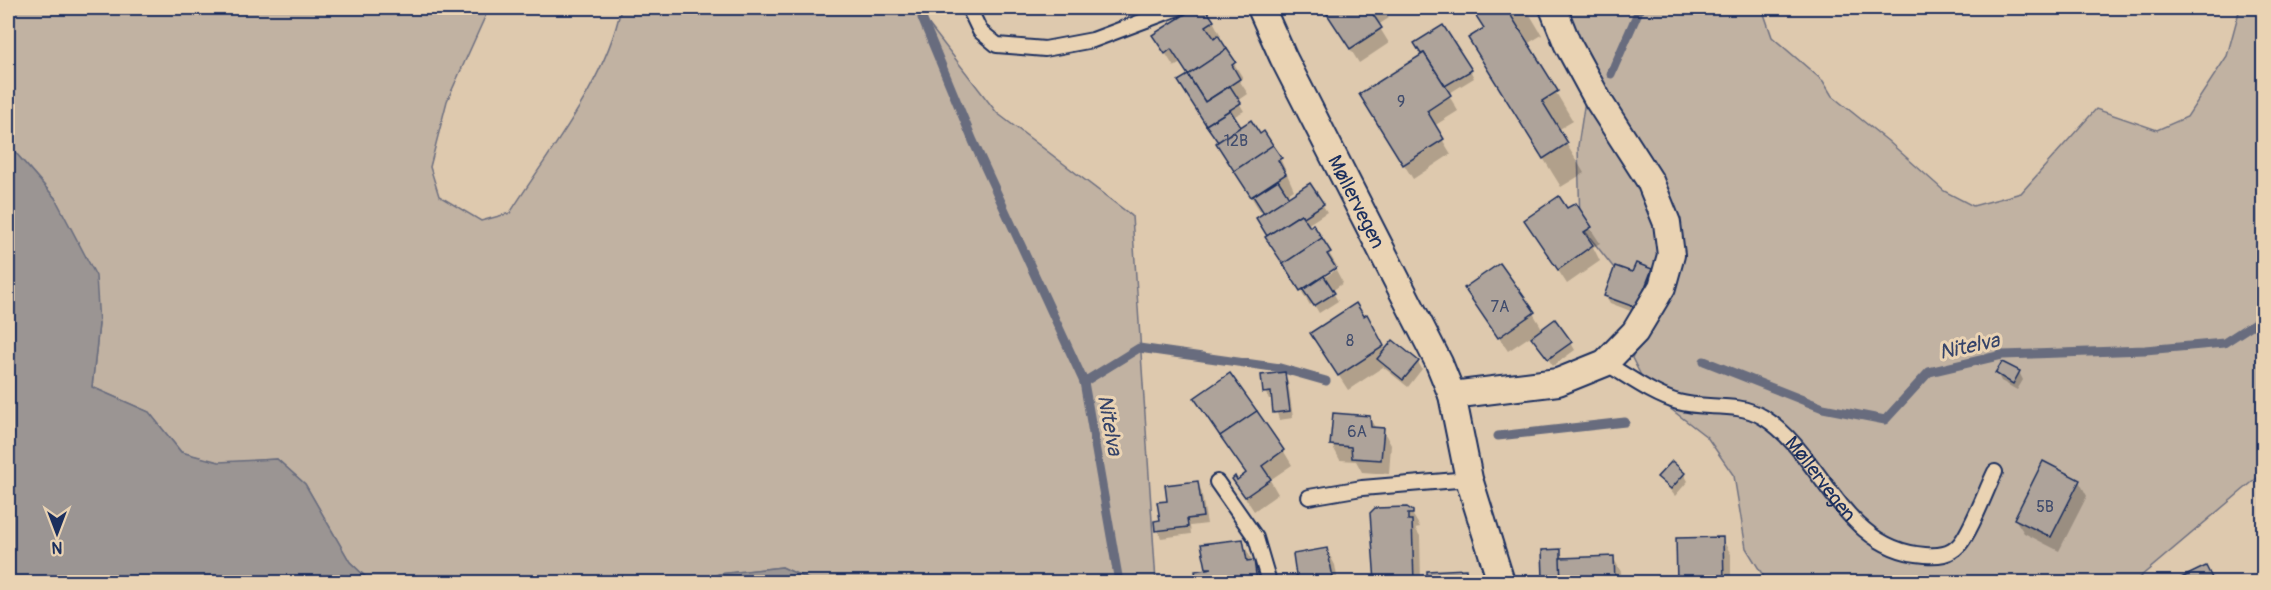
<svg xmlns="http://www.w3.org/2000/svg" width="2271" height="590" viewBox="0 0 2271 590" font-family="Pangolin,sans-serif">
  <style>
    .green { fill: #c1b2a2; stroke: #6e7080; stroke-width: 1.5 }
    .water { fill: #9b9593; stroke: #686c7e; stroke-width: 1.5 }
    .shadow { fill: #0003 }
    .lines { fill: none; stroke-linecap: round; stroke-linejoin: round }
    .stream { stroke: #686c7e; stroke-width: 9 }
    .building { fill: #aea39a; stroke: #1b2f5e; stroke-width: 1.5 }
    .service-casing { stroke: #1b2f5e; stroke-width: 18 }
    .minor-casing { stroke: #1b2f5e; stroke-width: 30 }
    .service { stroke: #ead3b3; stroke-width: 14 }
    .minor { stroke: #ead3b3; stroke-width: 26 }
    .labels { text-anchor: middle; stroke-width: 6; stroke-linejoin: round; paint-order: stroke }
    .number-label { font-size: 16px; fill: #404c6d }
    .street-label { font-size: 20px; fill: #1b2f5e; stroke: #ead3b3 }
    .water-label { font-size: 21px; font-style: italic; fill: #354369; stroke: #ead3b3 }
  </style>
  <rect width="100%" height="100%" fill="#dec9ae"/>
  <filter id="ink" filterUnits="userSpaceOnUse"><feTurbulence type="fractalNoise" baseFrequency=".0167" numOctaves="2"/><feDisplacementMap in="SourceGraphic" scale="12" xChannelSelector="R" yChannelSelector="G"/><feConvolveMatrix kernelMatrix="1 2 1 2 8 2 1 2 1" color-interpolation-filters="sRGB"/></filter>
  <g filter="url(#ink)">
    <!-- green -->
    <g class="green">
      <path d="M8 8H489L447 101 430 167 439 196 481 221 510 213C550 150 606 81 621 8H920V13L997 113 1132 216 1156 582H814L782 567 719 574 699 582H371L350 562 305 484 277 459 219 463 181 452 149 412 92 387 99 324 55 198 8 144Z"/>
      <polygon points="1566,8 1762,8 1772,37 1823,81 1832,96 1888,141 1944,191 1973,206 2021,193 2096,109 2157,130 2187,117 2227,56 2240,8 2263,8 2263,473 2134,582 1767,582 1746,548 1734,476 1707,437 1650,393 1632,358 1648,311 1580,225 1578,146 1588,81"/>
    </g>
    <!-- water -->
    <g class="water">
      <polygon points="8,144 55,198 96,276 99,324 92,387 149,412 181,452 219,462 277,459 305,484 350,562 371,582 8,582"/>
      <polygon points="782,567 814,582 699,582 719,574"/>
    </g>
    <!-- shadow -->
    <g class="shadow">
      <polygon points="1178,8 1192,8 1182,14"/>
      <polygon points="1198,8 1203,8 1213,21 1221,36 1218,38 1243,78 1239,80 1248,94 1238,101 1244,111 1233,117 1240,129 1260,136 1280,158 1294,190 1286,195 1289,199 1310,185 1327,212 1307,225 1309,229 1313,227 1338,268 1337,265 1300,290 1266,213 1263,209 1260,211 1184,89 1189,76 1181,63 1174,67 1154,35"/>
      <polygon points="1325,8 1383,8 1389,18 1378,25 1389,43 1359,63"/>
      <polygon points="1472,8 1526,8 1542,35 1527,44 1573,121 1558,130 1584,173 1561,187 1487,67 1485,29"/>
      <polygon points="1416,43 1470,70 1474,78 1448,94 1458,111 1434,126 1451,154 1413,179 1369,109 1423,55"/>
      <polygon points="1575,205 1600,243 1593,247 1600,261 1567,284 1526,221 1567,210"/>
      <polygon points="1336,270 1343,283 1332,291 1338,301 1319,313 1313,303 1310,305 1302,292"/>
      <polygon points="1651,270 1655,277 1641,315 1610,303 1606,296 1633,274"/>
      <polygon points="1466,289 1533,313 1543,330 1571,343 1575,350 1553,366 1532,335 1508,351"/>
      <polygon points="1356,305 1374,326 1386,351 1418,362 1422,369 1408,387 1383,367 1348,390 1321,348"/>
      <polygon points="2019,372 2023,380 2017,390 2001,381 1997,373"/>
      <polygon points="1284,374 1288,381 1293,418 1279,420 1273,399 1269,399 1265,392"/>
      <polygon points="1196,399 1283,450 1292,465 1270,480 1278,494 1254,511 1233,479 1237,482 1247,474"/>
      <polygon points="1369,417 1376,429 1383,430 1391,445 1389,474 1362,472 1356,461 1340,460 1332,445"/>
      <polygon points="1684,474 1688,481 1675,496 1659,477"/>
      <polygon points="2079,481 2087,496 2059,551 2024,533 2015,519"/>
      <polygon points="1197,482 1201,490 1207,524 1190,526 1191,534 1161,538 1155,522 1161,521 1168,502"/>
      <polygon points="1411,512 1420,527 1415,528 1420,536 1421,582 1376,582 1371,513"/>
      <polygon points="1722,539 1731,554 1731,582 1679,582 1678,540"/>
      <polygon points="1242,541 1263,582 1197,582 1197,573 1209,570 1207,567"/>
      <polygon points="1327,550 1335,565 1338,582 1299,582 1294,555"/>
      <polygon points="1560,550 1564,558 1613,557 1621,572 1622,582 1548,582 1545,577"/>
      <polygon points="2205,568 2214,582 2176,582"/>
      <polygon points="1465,571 1472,582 1429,582 1428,572"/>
    </g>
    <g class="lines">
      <!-- stream -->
      <g class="stream">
        <polyline points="922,18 973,141 1084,382"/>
        <polyline points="1611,74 1640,8"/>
        <polyline points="1704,361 1823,408 1885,420 1929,372 2002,355 2145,350 2224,343 2264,317"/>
        <polyline points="1498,436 1625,422"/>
        <polyline points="1119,582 1084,382 1139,348 1280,368 1326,381"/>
      </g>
    </g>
    <!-- building -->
    <g class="building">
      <polygon points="1195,8 1205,8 1214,21 1206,26 1214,38 1218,35 1227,49 1188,75 1171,49 1165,54 1152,35"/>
      <polygon points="1323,8 1375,8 1370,10 1382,28 1350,49"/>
      <polygon points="1471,8 1522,8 1510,14 1558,91 1542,101 1568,143 1543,159 1468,38 1484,28"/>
      <polygon points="1443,25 1472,70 1445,86 1424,53 1421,54 1414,43"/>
      <polygon points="1227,49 1236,62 1232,65 1240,79 1205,102 1188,75"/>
      <polygon points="1424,53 1451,95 1427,111 1444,139 1403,165 1359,94"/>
      <polygon points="1188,75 1205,102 1230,86 1241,103 1206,125 1178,81"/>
      <polygon points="1230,110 1241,127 1218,142 1206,125"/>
      <polygon points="1251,120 1260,134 1264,131 1273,145 1234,171 1216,143"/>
      <polygon points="1273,145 1282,158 1278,160 1286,174 1251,197 1234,171"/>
      <polygon points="1278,180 1289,197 1264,213 1253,196"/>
      <polygon points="1310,183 1324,204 1304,217 1301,214 1267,236 1256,218"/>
      <polygon points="1559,196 1567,208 1576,203 1592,227 1584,232 1593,245 1558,270 1524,220"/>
      <polygon points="1301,214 1310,227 1313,224 1322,238 1283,264 1265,237"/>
      <polygon points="1322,238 1331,252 1327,254 1336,268 1300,291 1283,264"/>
      <polygon points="1500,263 1535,312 1498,338 1464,288"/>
      <polygon points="1636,263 1652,269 1637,308 1604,296 1615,266 1632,272"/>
      <polygon points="1324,276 1335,293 1314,306 1303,290"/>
      <polygon points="1356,303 1364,316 1367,314 1384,346 1338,376 1310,333"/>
      <polygon points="1555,319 1572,342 1548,359 1531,337"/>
      <polygon points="1393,340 1419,361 1403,380 1377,359"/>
      <polygon points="2002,362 2020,371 2013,384 1995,373"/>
      <polygon points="1285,372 1290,411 1273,413 1271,392 1263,393 1261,375"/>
      <polygon points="1230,373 1257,411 1220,436 1194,398"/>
      <polygon points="1257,411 1284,450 1262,466 1271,479 1245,497 1232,479 1235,476 1237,480 1246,473 1220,436"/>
      <polygon points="1333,413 1370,416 1371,427 1384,428 1381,460 1352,458 1351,447 1330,445"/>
      <polygon points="1672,461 1685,473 1671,489 1657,477"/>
      <polygon points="2043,461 2080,480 2051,537 2014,519"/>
      <polygon points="1198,481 1203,517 1187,519 1188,527 1155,531 1154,521 1160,520 1157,502 1167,501 1165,485"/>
      <polygon points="1407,507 1413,511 1413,514 1408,514 1408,520 1412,520 1414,582 1375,582 1370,513 1375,508"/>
      <polygon points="1723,537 1724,582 1677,582 1676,538"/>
      <polygon points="1243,539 1247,561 1254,560 1257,582 1197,582 1195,571 1212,568 1206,568 1201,544"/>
      <polygon points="1327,548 1334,582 1295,582 1297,582 1293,554"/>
      <polygon points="1561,549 1561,577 1543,578 1542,550"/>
      <polygon points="1614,556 1615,582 1561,582 1560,558"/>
      <polygon points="2206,566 2214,582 2173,582"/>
      <polygon points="1466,569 1467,582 1427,582 1427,571"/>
    </g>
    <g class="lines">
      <!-- service casing -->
      <g class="service-casing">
        <g id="service">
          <polyline points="969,8 980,31 997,45 1045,49 1093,40 1178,8"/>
          <path id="s1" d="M1605 363C1628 376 1653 395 1678 402 1706 410 1736 401 1763 417 1823 454 1842 550 1925 555 1938 556 1950 555 1959 545 1971 532 1986 490 1995 472"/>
          <polyline points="1217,482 1256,538 1269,582"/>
          <polyline points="1309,497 1362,488 1469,479"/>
        </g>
      </g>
      <!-- minor casing -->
      <g class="minor-casing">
        <g id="minor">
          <path id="s2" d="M1261 8 1283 57 1439 363 1452 395 1469 479 1501 582"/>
          <polyline points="1452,395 1558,382 1605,363 1635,332 1662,287 1671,255 1667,223 1650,181 1598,100 1567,43 1553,8"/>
        </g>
      </g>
      <!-- service -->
      <use href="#service" class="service"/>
      <!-- minor -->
      <use href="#minor" class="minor"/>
    </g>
  </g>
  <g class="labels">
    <!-- number labels -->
    <g class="number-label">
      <text x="1401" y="107">9</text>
      <text x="1236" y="146">12B</text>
      <text x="1500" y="312">7A</text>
      <text x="1350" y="346">8</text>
      <text x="1357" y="437">6A</text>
      <text x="2045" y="512">5B</text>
    </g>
    <!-- street labels -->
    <g class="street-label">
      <text dy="7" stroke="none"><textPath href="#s2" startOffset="216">Møllervegen</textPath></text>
      <text dy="7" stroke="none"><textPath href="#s1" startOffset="255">Møllervegen</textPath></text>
    </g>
    <!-- water labels -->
    <g class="water-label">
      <text transform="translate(1969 346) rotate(-12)" y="7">Nitelva</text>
      <text transform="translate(1110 425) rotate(80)" y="7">Nitelva</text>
    </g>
  </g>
  <!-- margin -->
  <rect width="2271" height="590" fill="none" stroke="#ead3b3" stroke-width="30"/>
  <rect x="15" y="15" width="2241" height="560" fill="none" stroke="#1b2f5e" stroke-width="2" filter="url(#ink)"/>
  <!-- north arrow -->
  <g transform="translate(57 533) rotate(180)" stroke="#ead3b3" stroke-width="4.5" paint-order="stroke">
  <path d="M0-4.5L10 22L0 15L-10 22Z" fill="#1b2f5e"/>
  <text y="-9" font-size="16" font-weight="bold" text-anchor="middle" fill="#1b2f5e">N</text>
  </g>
</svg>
